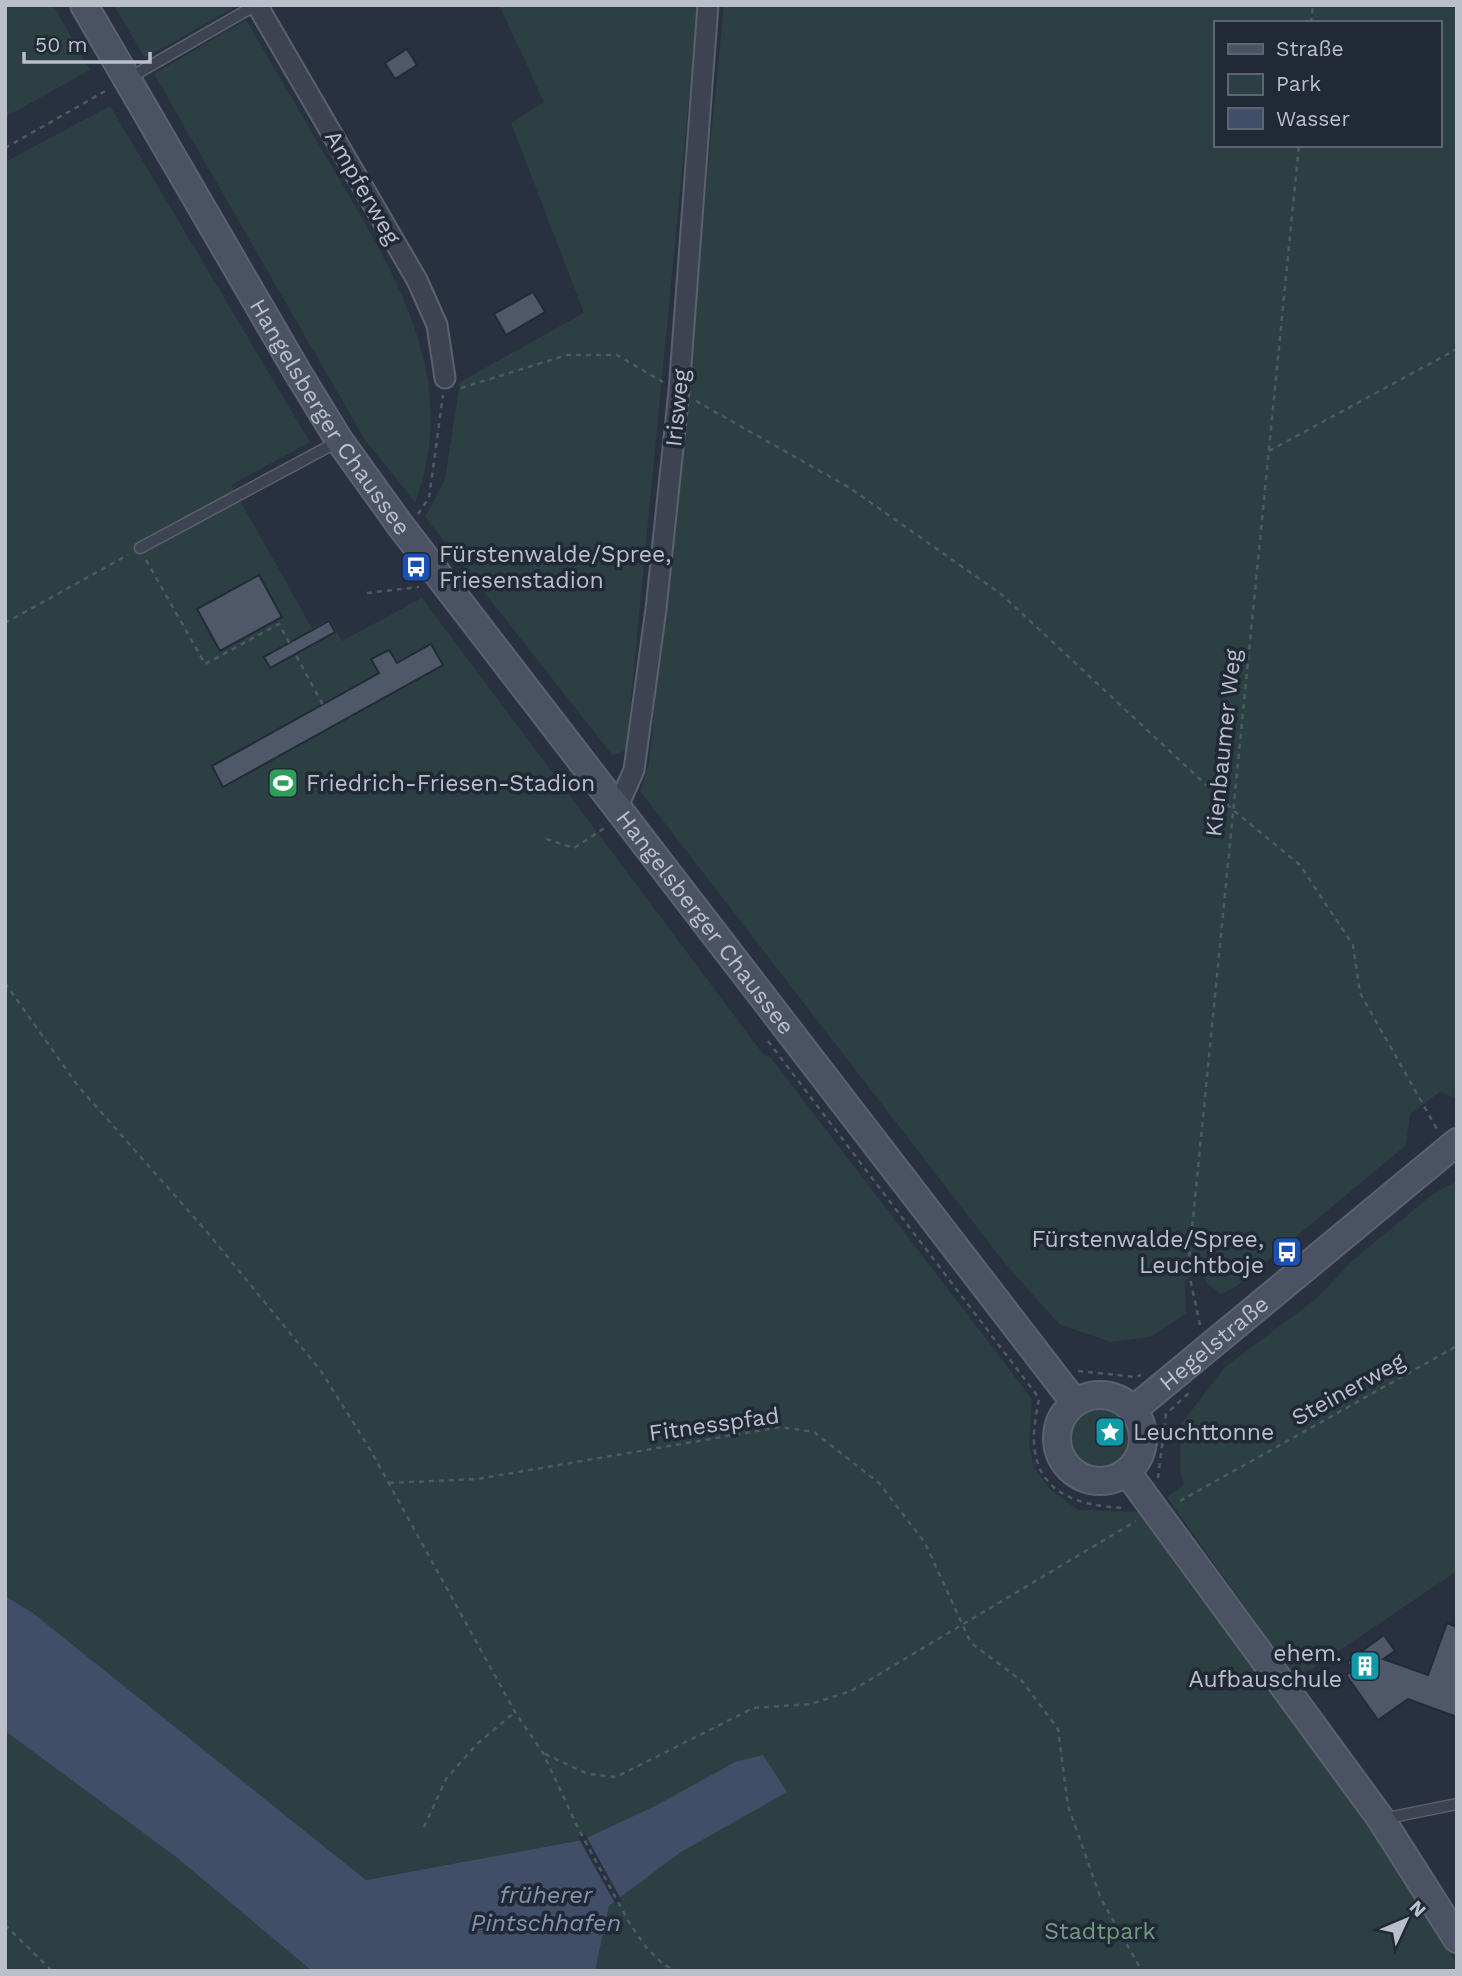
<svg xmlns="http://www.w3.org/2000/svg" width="1462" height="1976" viewBox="0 0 1462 1976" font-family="'Work Sans',sans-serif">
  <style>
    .green { fill: #2c3f42; fill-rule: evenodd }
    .water { fill: #404e68 }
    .pier { fill: #293140 }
    .building { fill: #4f5869; stroke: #232a38; stroke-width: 2 }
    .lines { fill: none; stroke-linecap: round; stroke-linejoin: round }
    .lane-casing { stroke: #5b616d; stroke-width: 13 }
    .street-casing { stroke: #5b616d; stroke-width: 23 }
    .secondary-casing { stroke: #5b616d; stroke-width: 30 }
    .path { stroke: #4b5c60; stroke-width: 2.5; stroke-dasharray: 5 5; stroke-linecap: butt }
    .lane { stroke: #3d4350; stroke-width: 10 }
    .street { stroke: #3d4350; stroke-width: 19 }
    .secondary { stroke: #4b5263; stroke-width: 26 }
    .labels { text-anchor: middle; stroke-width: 7; stroke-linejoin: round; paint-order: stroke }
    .street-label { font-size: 23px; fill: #babfca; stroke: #212836 }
    .poi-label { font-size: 23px; fill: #babfca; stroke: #212836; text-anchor: start }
    .park-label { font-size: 23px; fill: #73997e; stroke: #212836 }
    .water-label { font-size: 24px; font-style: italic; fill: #8493af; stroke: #212836 }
  </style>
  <rect width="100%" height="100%" fill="#293140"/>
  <!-- green -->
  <g class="green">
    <polygon points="5,5 53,5 90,70 5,117"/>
    <polygon points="114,5 236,5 236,6 145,58"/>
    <polygon points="499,5 698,5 626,750 613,756 425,517 445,479 460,382 584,313 511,123 544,102"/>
    <path d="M724 5H1457V1099L1440 1092 1410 1114 1406 1145 1237 1286 1221 1294 1208 1284 1200 1270 1185 1281 1186 1314 1150 1337 1111 1342 1059 1324 1007 1266 640 791 649 764ZM1215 23H1439V145H1215Z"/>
    <path d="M246 20C277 72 307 125 338 177 397 278 461 381 415 502L365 440 154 74Z"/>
    <polygon points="110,106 310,442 231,485 312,628 330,619 342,641 422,598 763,1054 771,1058 1032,1399 1029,1445 1034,1468 1050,1489 1078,1510 1142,1512 1365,1817 1455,1962 1457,1971 595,1971 609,1906 681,1852 657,1805 582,1840 366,1880 33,1613 5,1596 5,162"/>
    <polygon points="1457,1181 1457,1571 1312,1669 1293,1675 1167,1497 1184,1485 1180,1471 1181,1424 1225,1367 1316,1299 1352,1261 1433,1194"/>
    <circle cx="1100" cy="1439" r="33"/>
    <polygon points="5,1731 176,1857 312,1971 5,1971"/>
  </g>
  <!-- water -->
  <polygon class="water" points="5,1596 33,1613 366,1880 582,1840 657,1805 735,1762 763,1755 787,1792 681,1852 609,1906 595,1971 312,1971 176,1857 5,1731"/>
  <!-- pier -->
  <polygon class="pier" points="585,1834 622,1901 616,1905 578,1837"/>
  <!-- building -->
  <g class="building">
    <polygon points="407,49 417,65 395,79 385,63"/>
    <polygon points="533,292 545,312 506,335 494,314"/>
    <polygon points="259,575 282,617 220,651 197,609"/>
    <polygon points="329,621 335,632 270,668 264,657"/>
    <polygon points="431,644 443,665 223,787 212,766 379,673 371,659 389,650 397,663"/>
    <polygon points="1447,1623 1457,1627 1457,1717 1408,1699 1378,1720 1346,1675 1353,1670 1347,1662 1384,1635 1395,1651 1383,1659 1428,1675"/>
  </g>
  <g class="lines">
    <!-- lane casing -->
    <g class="lane-casing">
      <g id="lane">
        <polyline points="129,78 256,5"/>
        <polyline points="140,548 339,441"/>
        <polyline points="1382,1819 1457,1804"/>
      </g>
    </g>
    <!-- street casing -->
    <g class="street-casing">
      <g id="street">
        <polyline points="257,5 417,280 437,325 445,378"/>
        <polyline points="618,806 634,770 656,609 679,391 708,5"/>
      </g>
    </g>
    <!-- secondary casing -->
    <g class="secondary-casing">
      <g id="secondary">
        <path id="s1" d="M84 5 298 373 339 440 400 525 1075 1403"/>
        <circle cx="1100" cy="1438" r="43"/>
        <path id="s2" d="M1133 1410 1457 1142"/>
        <polyline points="1127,1472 1381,1819 1457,1939"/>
      </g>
    </g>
    <!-- path -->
    <g class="path">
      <polyline points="1311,23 1313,5"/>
      <polyline points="5,148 109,89"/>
      <polyline points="461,388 567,355 617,355 663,382"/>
      <polyline points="696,401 850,488 1001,594 1232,809 1300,865 1353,945 1360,993 1438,1131"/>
      <polyline points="1269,451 1457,349"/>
      <polyline points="418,514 429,498 443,395"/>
      <polyline points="146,560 205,664 279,624 323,705"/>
      <polyline points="367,593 419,587"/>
      <polyline points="5,623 128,555"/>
      <polyline points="546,839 574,848 606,827"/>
      <polyline points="5,983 78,1086 208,1233 321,1371 371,1451 515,1712 543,1753 579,1830 630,1924 646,1947 664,1965 678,1971"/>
      <path d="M768 1041 1039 1398C1037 1412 1033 1428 1034 1442 1036 1495 1081 1506 1125 1508"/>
      <polyline points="1200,1325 1188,1269 1299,145"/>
      <polyline points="1078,1371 1136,1377 1141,1375"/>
      <polyline points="1158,1478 1166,1414 1191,1391"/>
      <polyline points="389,1483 477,1479 780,1427 814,1432 879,1483 925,1543 971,1643 1022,1681 1058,1729 1068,1806 1101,1899 1142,1971"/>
      <polyline points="1180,1501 1457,1346"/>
      <polyline points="545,1754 588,1774 616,1777 753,1708 811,1704 851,1691 1136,1521"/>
      <polyline points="424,1827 446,1779 477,1744 515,1712"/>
      <polyline points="5,1925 52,1971"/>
    </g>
    <!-- lane -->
    <use href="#lane" class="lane"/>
    <!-- street -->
    <use href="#street" class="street"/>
    <!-- secondary -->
    <use href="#secondary" class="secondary"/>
  </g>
  <!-- icons -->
  <defs>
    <g id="bus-square" transform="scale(1.575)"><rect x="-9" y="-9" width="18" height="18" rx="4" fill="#1a4fb4" stroke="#212836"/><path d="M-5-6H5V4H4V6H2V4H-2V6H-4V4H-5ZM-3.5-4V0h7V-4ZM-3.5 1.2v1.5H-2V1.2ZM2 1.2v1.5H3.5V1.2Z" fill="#fff"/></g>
    <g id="stadium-square" transform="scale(1.575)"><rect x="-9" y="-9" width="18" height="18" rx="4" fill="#2e9e5b" stroke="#212836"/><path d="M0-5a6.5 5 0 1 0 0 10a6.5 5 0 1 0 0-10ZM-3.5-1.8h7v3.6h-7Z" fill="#fff"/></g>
    <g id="sight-square" transform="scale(1.575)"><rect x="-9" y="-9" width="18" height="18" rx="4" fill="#0f9aa8" stroke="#212836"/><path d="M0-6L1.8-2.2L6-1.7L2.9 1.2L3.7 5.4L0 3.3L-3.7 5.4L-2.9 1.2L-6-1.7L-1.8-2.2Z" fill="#fff"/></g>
    <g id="building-square" transform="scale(1.575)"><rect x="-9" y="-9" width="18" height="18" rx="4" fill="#0f9aa8" stroke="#212836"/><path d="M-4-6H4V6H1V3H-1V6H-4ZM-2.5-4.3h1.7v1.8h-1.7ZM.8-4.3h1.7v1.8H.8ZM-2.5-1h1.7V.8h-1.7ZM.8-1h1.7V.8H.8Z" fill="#fff"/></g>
  </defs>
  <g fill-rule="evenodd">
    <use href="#bus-square" x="416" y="567"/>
    <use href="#stadium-square" x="283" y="783"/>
    <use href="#bus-square" x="1287" y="1252"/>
    <use href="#sight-square" x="1110" y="1432"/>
    <use href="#building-square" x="1365" y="1666"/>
  </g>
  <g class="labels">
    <!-- street labels -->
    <g class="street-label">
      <text transform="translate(363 187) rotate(60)" y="8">Ampferweg</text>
      <text transform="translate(677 408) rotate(-84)" y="8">Irisweg</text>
      <text dy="8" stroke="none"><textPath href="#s1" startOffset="480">Hangelsberger Chaussee</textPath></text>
      <text transform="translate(1223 743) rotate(-84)" y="8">Kienbaumer Weg</text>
      <text dy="8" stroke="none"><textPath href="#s1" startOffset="1110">Hangelsberger Chaussee</textPath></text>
      <text dy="8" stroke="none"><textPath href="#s2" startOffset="105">Hegelstraße</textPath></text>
      <text transform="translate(1348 1389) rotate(-29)" y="8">Steinerweg</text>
      <text transform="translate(714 1424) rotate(-8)" y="8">Fitnesspfad</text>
    </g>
    <!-- poi labels -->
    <g class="poi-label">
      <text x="439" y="562">Fürstenwalde/Spree,<tspan x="439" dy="26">Friesenstadion</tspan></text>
      <text x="306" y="791">Friedrich-Friesen-Stadion</text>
      <text x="1264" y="1247" text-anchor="end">Fürstenwalde/Spree,<tspan x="1264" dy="26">Leuchtboje</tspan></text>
      <text x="1133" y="1440">Leuchttonne</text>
      <text x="1342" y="1661" text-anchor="end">ehem.<tspan x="1342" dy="26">Aufbauschule</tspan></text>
    </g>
    <!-- park labels -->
    <g class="park-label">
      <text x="1100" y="1939">Stadtpark</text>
    </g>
    <!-- water labels -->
    <g class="water-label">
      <text x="546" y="1903">früherer<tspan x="546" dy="28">Pintschhafen</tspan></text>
    </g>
  </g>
  <!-- border -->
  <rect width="1462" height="1976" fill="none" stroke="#babfca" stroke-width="14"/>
  <!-- legend -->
  <rect x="1214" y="21" width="228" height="126" fill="#212836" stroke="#5e6471" stroke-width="2"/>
  <rect x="1228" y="44" width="35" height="10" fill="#4b5263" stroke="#5e6471" stroke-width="2"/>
  <text x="1276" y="56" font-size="21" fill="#babfca">Straße</text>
  <rect x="1228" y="74" width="35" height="21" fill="#2c3f42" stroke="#5e6471" stroke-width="2"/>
  <text x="1276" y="91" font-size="21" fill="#babfca">Park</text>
  <rect x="1228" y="108" width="35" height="21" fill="#404e68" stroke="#5e6471" stroke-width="2"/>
  <text x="1276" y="126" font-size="21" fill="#babfca">Wasser</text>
  <!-- north arrow -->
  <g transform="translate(1406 1920) rotate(46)" stroke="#212836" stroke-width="5" paint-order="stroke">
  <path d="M0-5L12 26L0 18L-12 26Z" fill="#babfca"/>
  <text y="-10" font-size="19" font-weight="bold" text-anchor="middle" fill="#babfca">N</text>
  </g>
  <!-- scale -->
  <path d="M24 52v10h126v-10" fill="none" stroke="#babfca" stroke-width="3.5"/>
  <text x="35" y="52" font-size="21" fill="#babfca" stroke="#212836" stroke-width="5" paint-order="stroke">50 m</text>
</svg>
